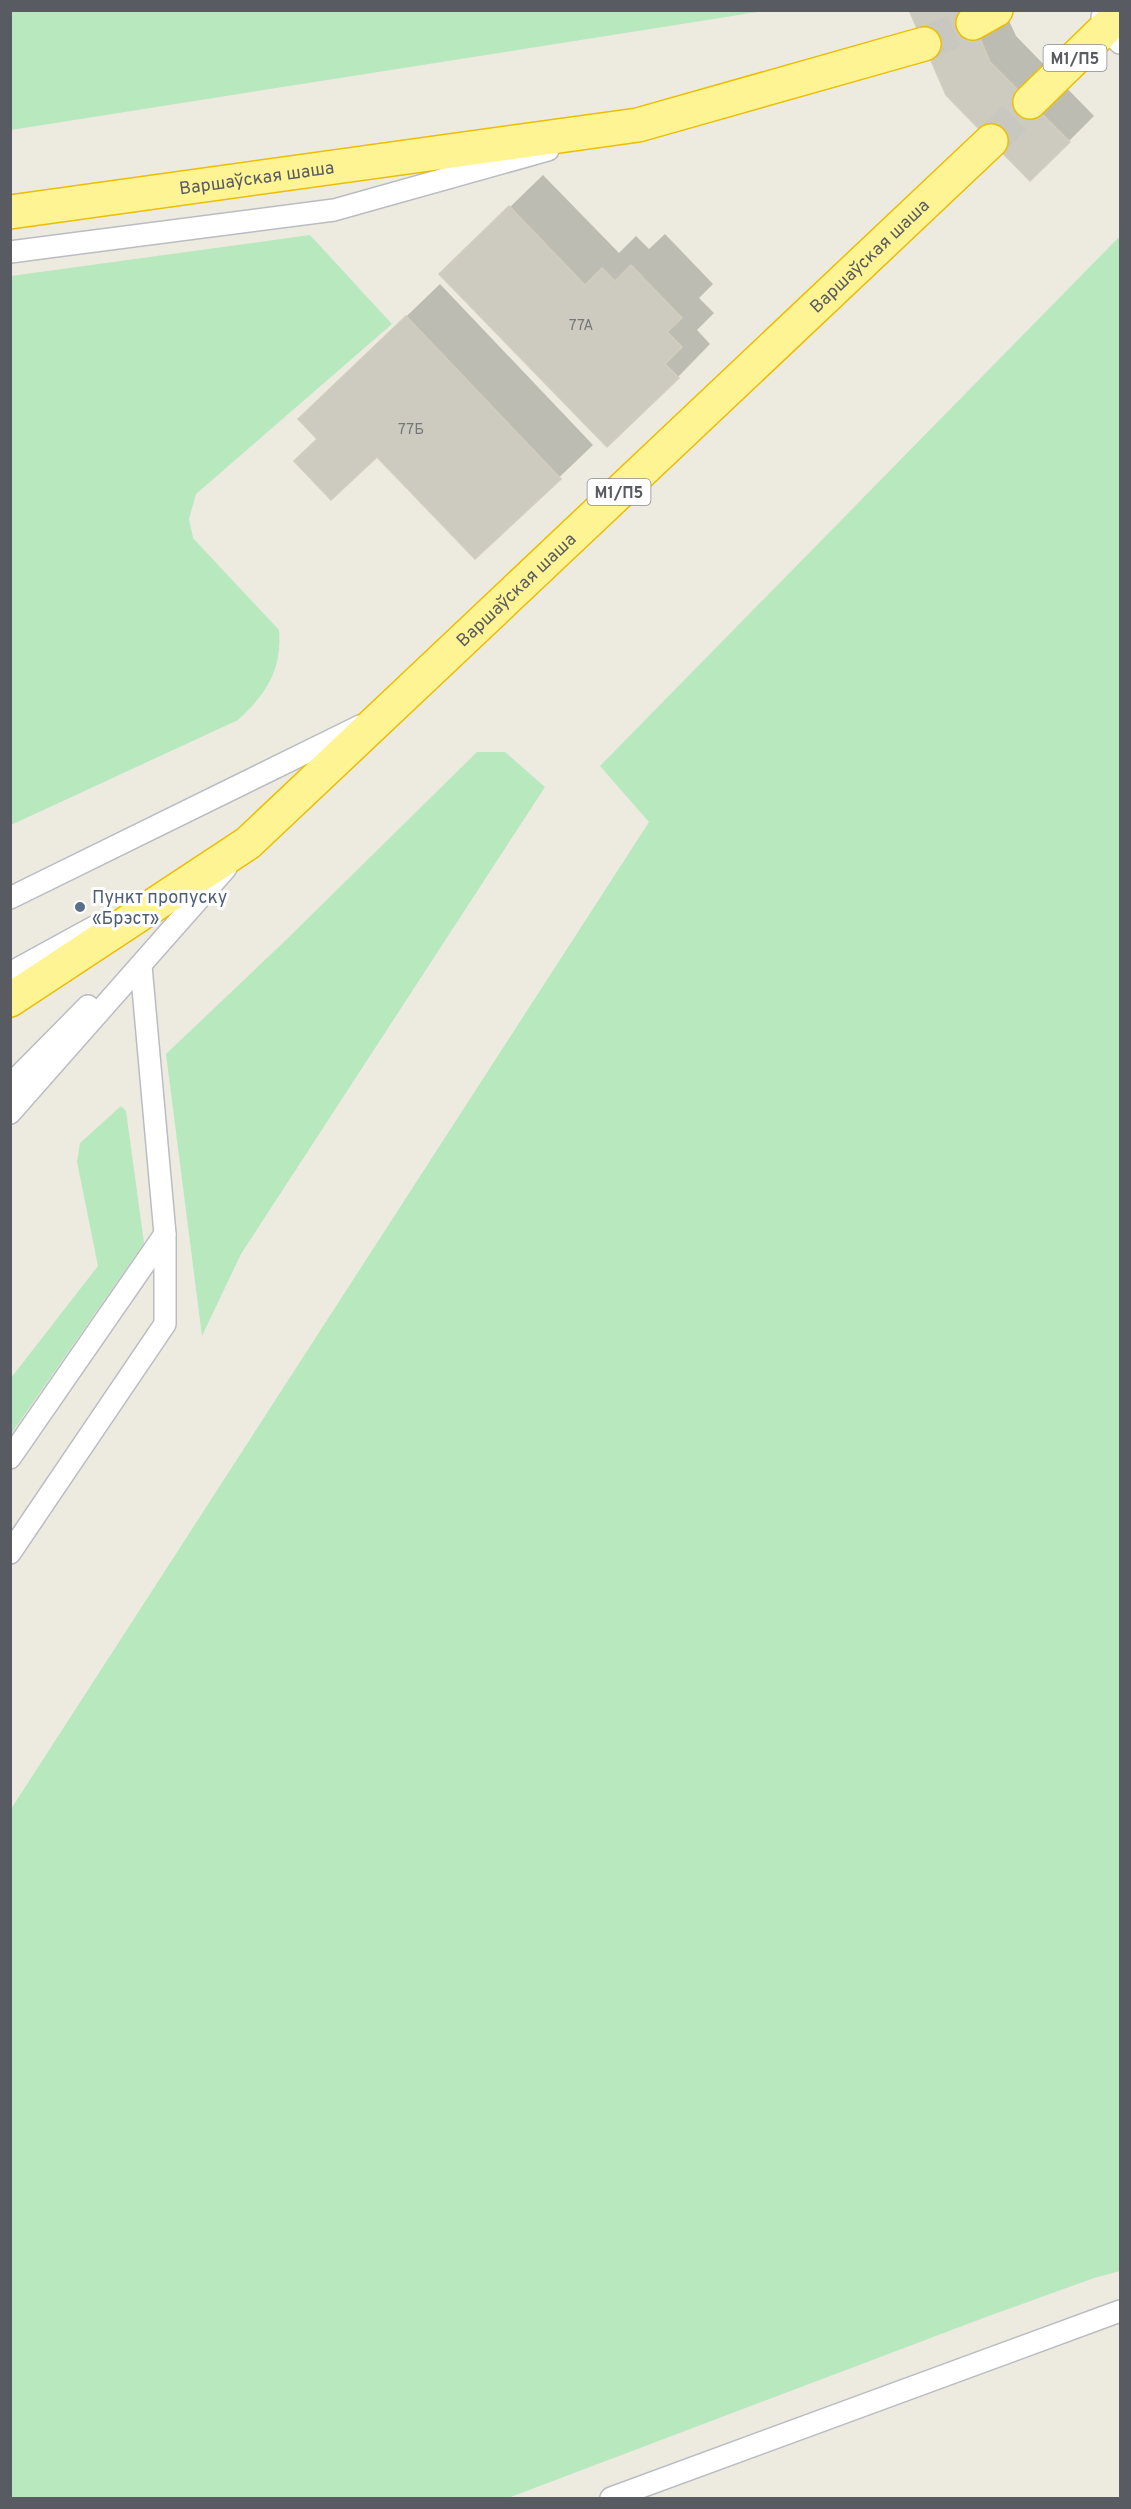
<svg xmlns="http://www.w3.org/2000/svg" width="1131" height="2509" viewBox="0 0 1131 2509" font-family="Overpass,sans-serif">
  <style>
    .green { fill: #b8e8bd }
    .shadow { fill: #0003 }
    .building { fill: #cdcac0; stroke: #d2cebd; stroke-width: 1.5 }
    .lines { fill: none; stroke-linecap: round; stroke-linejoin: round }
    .trunk-tunnel { stroke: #c8c7c0; stroke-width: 33; stroke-dasharray: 33 16; stroke-linecap: butt }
    .service-casing { stroke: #babcc3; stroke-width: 24 }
    .trunk-casing { stroke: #ecbd00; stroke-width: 36 }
    .service { stroke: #fff; stroke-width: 21 }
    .trunk { stroke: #fff493; stroke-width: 33 }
    .service-dot { fill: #5c6f8a; stroke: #fff; stroke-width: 2 }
    .labels { text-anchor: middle; stroke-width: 6; stroke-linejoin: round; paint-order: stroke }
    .number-label { font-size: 15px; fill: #75777a }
    .shield { fill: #fff; stroke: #8a8c91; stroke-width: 1.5 }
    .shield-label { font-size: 16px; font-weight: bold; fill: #585b62 }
    .street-label { font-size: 18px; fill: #585b62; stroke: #fff }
    .service-label { font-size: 18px; fill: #4e5e75; stroke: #fff; text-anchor: start }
  </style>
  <rect width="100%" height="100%" fill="#edebdf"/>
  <!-- green -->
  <g class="green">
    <polygon points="11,10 764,10 764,11 11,130"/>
    <path d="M310 235 392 324 196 494 189 519 193 538 279 630C282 671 266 694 238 720L11 825V276Z"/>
    <polygon points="1120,236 1120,2271 1094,2278 986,2317 508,2498 11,2498 11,1809 649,822 600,766"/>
    <polygon points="477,752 505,752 545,787 241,1254 202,1336 166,1054 288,938"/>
    <polygon points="121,1106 126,1111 144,1243 11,1434 11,1378 98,1266 77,1162 80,1143"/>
  </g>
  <!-- shadow -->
  <g class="shadow">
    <polygon points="910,10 1004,10 1016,36 1094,116 1031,179"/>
    <polygon points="543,175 619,253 636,236 649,249 665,234 713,284 699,298 714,313 697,330 710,344 678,377 474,242"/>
    <polygon points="440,284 593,445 476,557 377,454 319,439 300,419"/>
  </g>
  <!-- building -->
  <g class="building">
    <polygon points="909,10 968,10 990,62 1070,142 1030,181 946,95"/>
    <polygon points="509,206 585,285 602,268 615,281 631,265 682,318 667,332 682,347 665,364 679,378 607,447 439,274"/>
    <polygon points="406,316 561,479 475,559 377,457 331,500 294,461 317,439 298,419"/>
  </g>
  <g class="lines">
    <!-- trunk-tunnel -->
    <g class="trunk-tunnel">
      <polyline points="924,44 973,23"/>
      <polyline points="991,141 1030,102"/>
    </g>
    <!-- service casing -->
    <g class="service-casing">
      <g id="service">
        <polyline points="1102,17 1105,29 1120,43"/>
        <polyline points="10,252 334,210 548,150"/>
        <polyline points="10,898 360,726"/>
        <polyline points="10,973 94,927"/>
        <polyline points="10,1085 88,1006"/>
        <polyline points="10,1113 226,868"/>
        <polyline points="10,1458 165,1234 141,966"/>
        <polyline points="10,1553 165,1324 165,1234"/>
        <polyline points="611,2498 1120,2311"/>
      </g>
    </g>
    <!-- trunk casing -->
    <g class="trunk-casing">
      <g id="trunk">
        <polyline points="973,23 996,10"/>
        <polyline points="1030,102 1120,14"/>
        <path id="s1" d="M10 212 638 125 924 44"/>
        <path id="s2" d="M10 1000 248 843 991 141"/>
      </g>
    </g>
    <!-- service -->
    <use href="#service" class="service"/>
    <!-- trunk -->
    <use href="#trunk" class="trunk"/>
  </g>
  <!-- markers -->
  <circle class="service-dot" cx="80" cy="907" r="6"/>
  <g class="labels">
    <!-- number labels -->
    <g class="number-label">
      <text x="581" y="330">77А</text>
      <text x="411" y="434">77Б</text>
    </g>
    <!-- shield labels -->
    <g class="shield">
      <rect x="1043.5" y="45" width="63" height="26" rx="4.5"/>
      <rect x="587.5" y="479" width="63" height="26" rx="4.5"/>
    </g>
    <g class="shield-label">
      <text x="1075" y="64">М1/П5</text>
      <text x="619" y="498">М1/П5</text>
    </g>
    <!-- street labels -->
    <g class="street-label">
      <text dy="6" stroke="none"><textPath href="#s1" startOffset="249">Варшаўская шаша</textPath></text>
      <text dy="6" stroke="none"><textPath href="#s2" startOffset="1140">Варшаўская шаша</textPath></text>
      <text dy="6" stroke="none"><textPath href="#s2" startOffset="654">Варшаўская шаша</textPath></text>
    </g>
    <!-- service labels -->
    <g class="service-label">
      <text x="92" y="903">Пункт пропуску<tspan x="92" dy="21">«Брэст»</tspan></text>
    </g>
  </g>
  <!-- border -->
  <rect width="1131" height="2509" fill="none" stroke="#585b62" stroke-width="24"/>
</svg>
